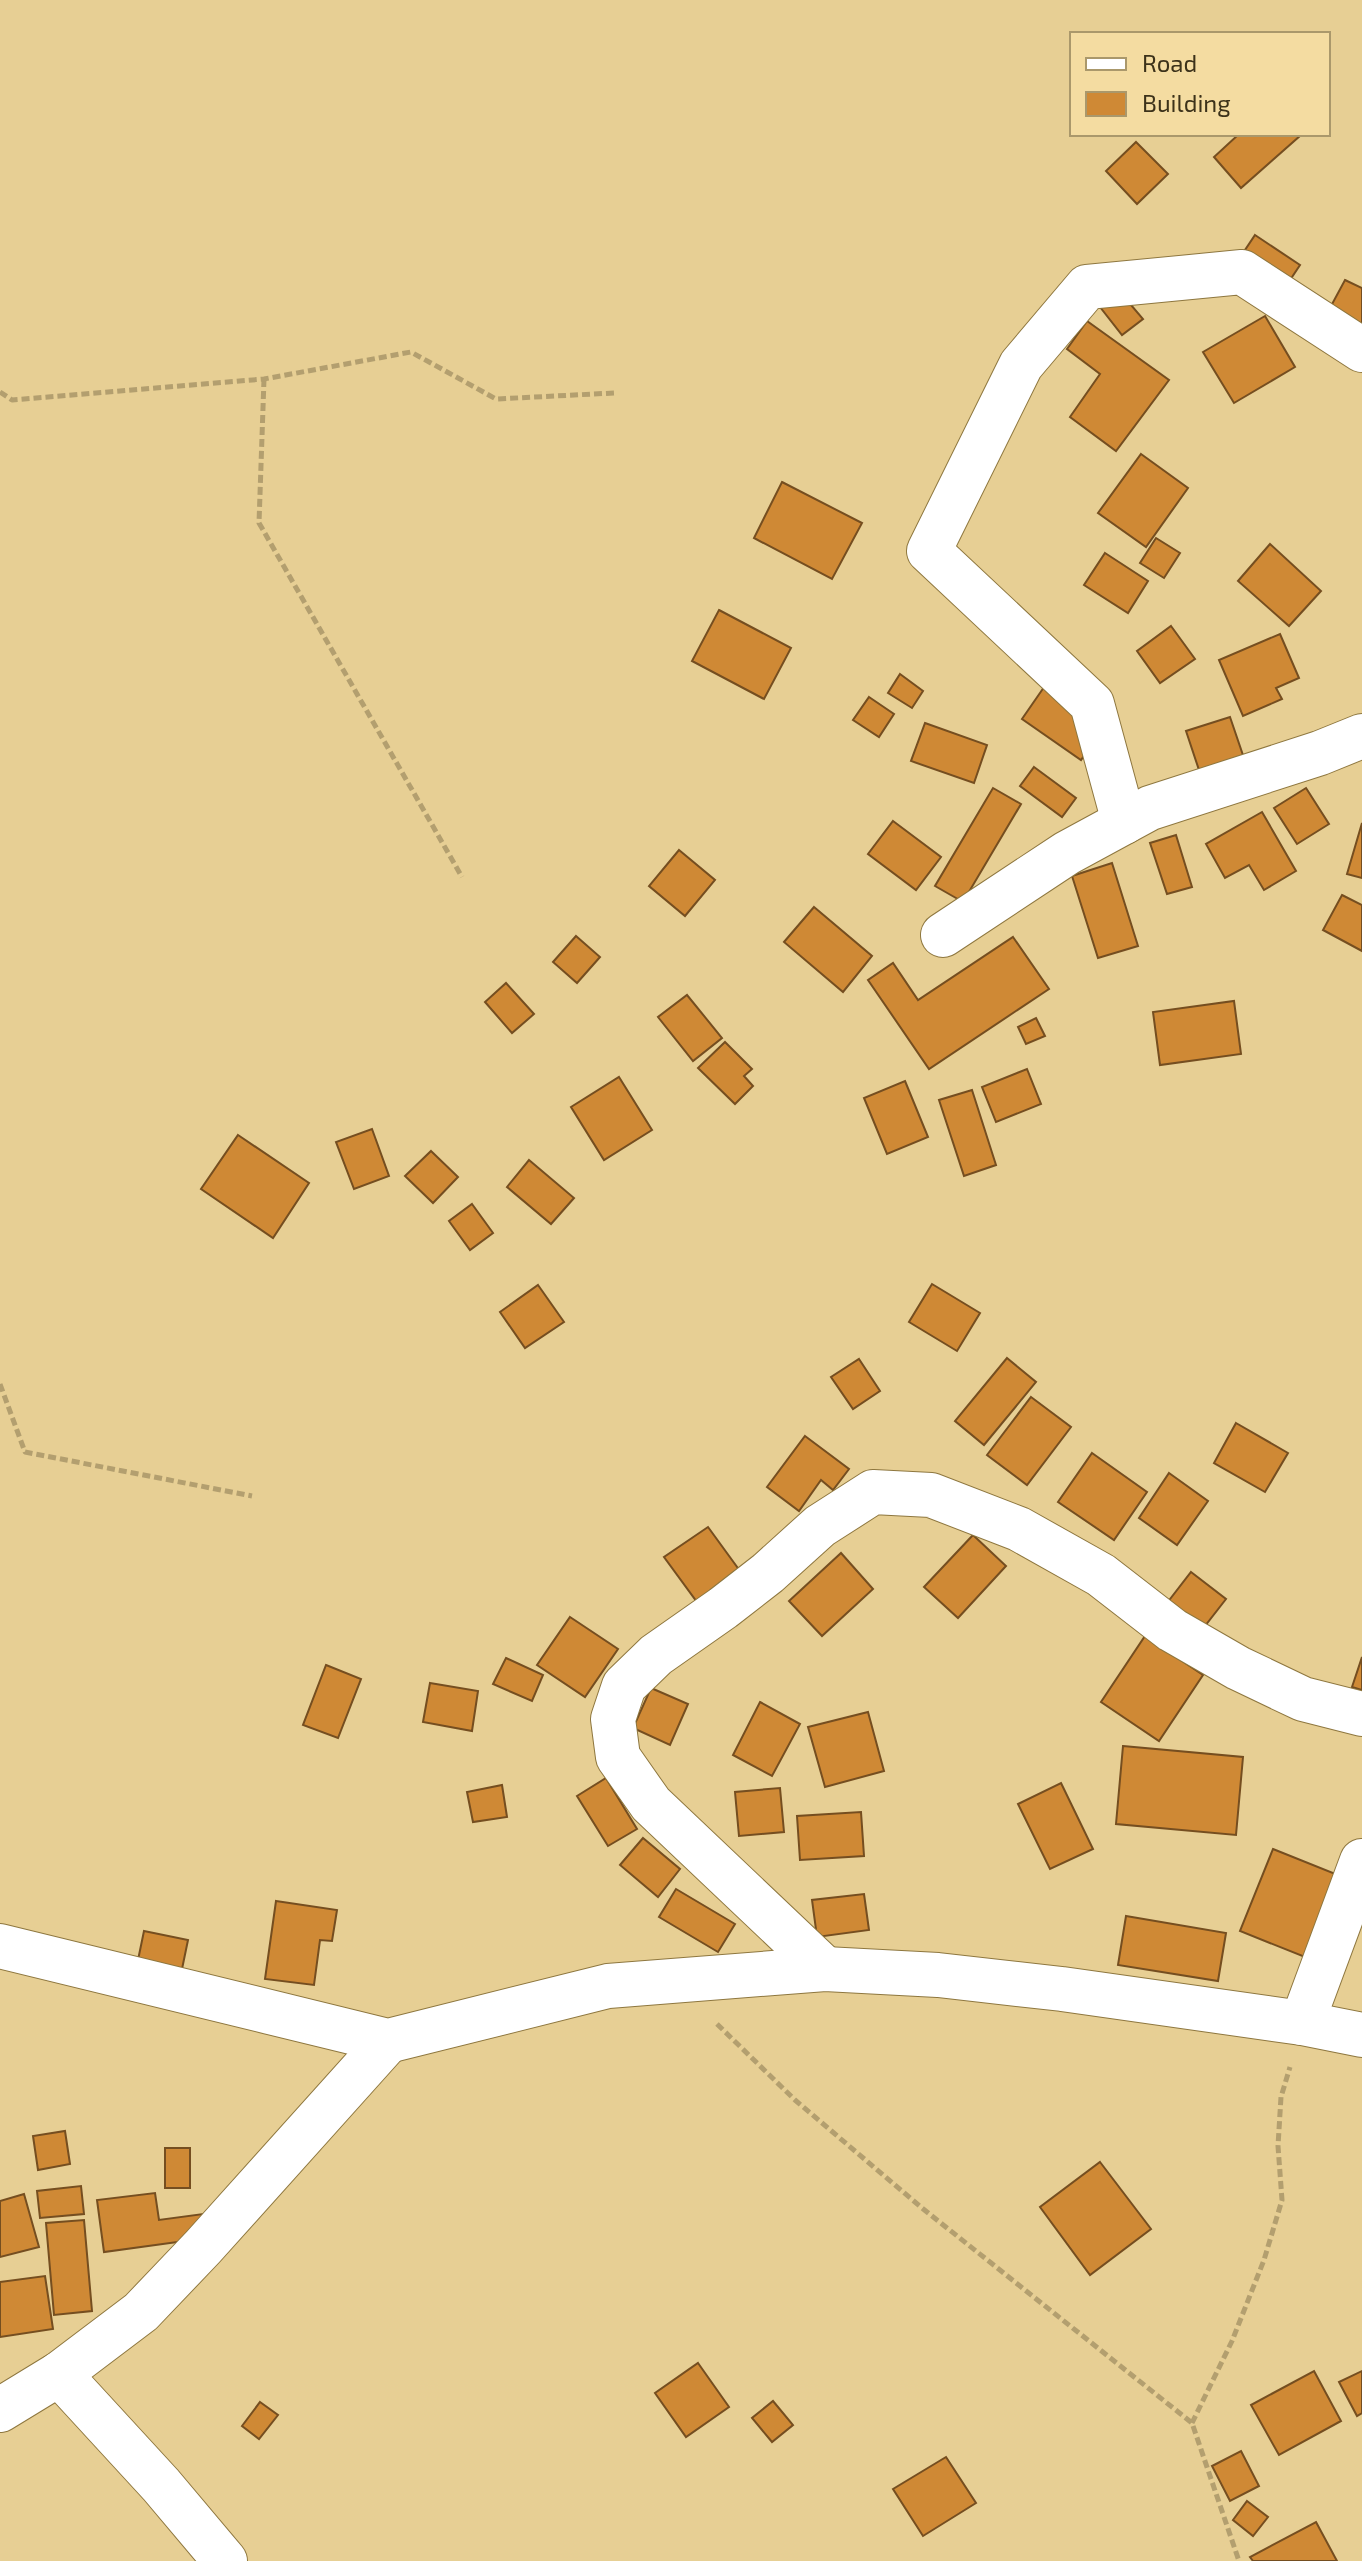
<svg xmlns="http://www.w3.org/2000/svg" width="1362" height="2561" viewBox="0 0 1362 2561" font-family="'Exo 2',sans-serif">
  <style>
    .building { fill: #cf8935; stroke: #754e20; stroke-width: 2 }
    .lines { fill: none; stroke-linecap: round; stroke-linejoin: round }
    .street-casing { stroke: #8e773f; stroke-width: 46 }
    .secondary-casing { stroke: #8e773f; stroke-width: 46 }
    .path { stroke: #b39f6f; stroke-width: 5; stroke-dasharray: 8 4; stroke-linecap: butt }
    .street { stroke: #fff; stroke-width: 44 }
    .secondary { stroke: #fff; stroke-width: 44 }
  </style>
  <rect width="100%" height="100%" fill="#e7cf94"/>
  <!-- building -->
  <g class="building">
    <polygon points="1239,134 1301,134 1301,135 1241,188 1214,157"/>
    <polygon points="1136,142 1168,174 1137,204 1106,171"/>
    <polygon points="1255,235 1300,265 1280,295 1235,265"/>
    <polygon points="1345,280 1362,288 1362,340 1324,319"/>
    <polygon points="1120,292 1143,319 1122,335 1100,307"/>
    <polygon points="1265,316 1295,367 1234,403 1203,352"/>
    <polygon points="1087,321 1169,380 1116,451 1070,417 1100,374 1067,349"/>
    <polygon points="1141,454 1188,488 1146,547 1098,513"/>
    <polygon points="782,482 862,523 832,579 754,538"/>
    <polygon points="1156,538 1180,553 1164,578 1140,563"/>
    <polygon points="1270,544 1321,591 1289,626 1238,581"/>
    <polygon points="1105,553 1148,581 1128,613 1084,585"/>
    <polygon points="719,610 791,648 764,699 692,661"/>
    <polygon points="1171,626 1195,659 1160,683 1137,651"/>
    <polygon points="1280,634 1299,678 1276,688 1282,699 1243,716 1219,660"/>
    <polygon points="900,674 923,691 912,708 888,693"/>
    <polygon points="1051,677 1101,732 1081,760 1022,719"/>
    <polygon points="869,697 894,714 879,737 853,720"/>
    <polygon points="1230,717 1246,764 1202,779 1186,731"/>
    <polygon points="925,723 987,745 974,783 911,761"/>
    <polygon points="1034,767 1076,798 1062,817 1020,786"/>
    <polygon points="993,788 1021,804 963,902 935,886"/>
    <polygon points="1306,788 1329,824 1297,844 1274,808"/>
    <polygon points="1262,812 1296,871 1264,890 1249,865 1225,878 1206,844"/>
    <polygon points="893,821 941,857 916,890 868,854"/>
    <polygon points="1362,823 1362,878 1347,874"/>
    <polygon points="1176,835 1192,887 1167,894 1150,843"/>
    <polygon points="679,850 715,880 685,916 649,886"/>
    <polygon points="1112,863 1138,946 1098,958 1072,876"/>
    <polygon points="1342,895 1362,905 1362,951 1323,930"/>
    <polygon points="814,907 872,956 843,992 784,942"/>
    <polygon points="576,936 600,957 577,983 553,962"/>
    <polygon points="1013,937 1049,989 929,1069 868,980 893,963 918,1000"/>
    <polygon points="506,983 534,1014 512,1033 485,1002"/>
    <polygon points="687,995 722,1038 693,1061 658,1017"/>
    <polygon points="1234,1001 1241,1054 1160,1065 1153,1012"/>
    <polygon points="1036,1018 1045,1036 1026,1044 1018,1027"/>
    <polygon points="725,1042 752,1069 744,1076 753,1086 735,1104 698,1068"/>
    <polygon points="1027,1069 1041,1104 996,1122 982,1087"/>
    <polygon points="619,1077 652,1130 604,1160 571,1107"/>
    <polygon points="905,1081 928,1137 887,1154 864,1098"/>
    <polygon points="972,1090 996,1165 964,1176 939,1100"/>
    <polygon points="372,1129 389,1176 354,1189 336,1142"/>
    <polygon points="238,1135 309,1183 273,1238 201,1189"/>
    <polygon points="431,1151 458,1177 433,1203 405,1176"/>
    <polygon points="529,1160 574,1198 551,1224 507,1187"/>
    <polygon points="472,1204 493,1233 470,1250 449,1221"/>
    <polygon points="932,1284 980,1313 957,1351 909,1322"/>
    <polygon points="538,1285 564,1322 525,1348 500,1312"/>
    <polygon points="1007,1358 1036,1382 984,1445 955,1421"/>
    <polygon points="859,1359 880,1391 853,1409 831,1377"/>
    <polygon points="1031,1397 1071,1427 1027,1485 987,1455"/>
    <polygon points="1236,1423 1288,1453 1265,1492 1214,1463"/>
    <polygon points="805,1436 849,1469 833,1490 821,1480 799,1511 767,1487"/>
    <polygon points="1092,1453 1147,1492 1114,1540 1058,1502"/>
    <polygon points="1169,1473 1208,1501 1177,1545 1139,1518"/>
    <polygon points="708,1527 740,1571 697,1602 664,1557"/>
    <polygon points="973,1535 1006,1566 958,1618 924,1587"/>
    <polygon points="841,1553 873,1589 822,1636 789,1601"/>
    <polygon points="1191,1572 1226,1599 1201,1631 1167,1603"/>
    <polygon points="570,1617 618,1649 585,1697 537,1665"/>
    <polygon points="1145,1636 1203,1675 1159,1741 1101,1702"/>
    <polygon points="1362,1657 1362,1690 1352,1687"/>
    <polygon points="506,1658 543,1675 532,1701 493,1684"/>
    <polygon points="326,1665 361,1679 338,1738 303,1725"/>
    <polygon points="430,1683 478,1691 472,1731 423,1722"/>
    <polygon points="651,1688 688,1704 670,1745 633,1728"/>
    <polygon points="760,1702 800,1724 772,1776 733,1755"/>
    <polygon points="868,1712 884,1771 825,1787 808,1727"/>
    <polygon points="1123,1746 1243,1757 1236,1835 1116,1824"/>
    <polygon points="606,1778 637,1829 608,1846 577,1796"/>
    <polygon points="1061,1783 1093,1849 1050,1869 1018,1804"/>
    <polygon points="502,1785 507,1817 473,1822 467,1792"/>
    <polygon points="780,1788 784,1832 739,1836 735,1792"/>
    <polygon points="861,1812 864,1856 800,1860 797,1816"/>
    <polygon points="643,1838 680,1869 658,1897 620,1865"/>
    <polygon points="1273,1849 1338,1875 1305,1957 1240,1931"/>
    <polygon points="676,1889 735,1924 718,1952 659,1917"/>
    <polygon points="864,1894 869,1930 817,1937 812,1900"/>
    <polygon points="276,1901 337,1910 332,1941 320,1940 314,1985 265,1979"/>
    <polygon points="1126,1916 1226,1933 1218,1981 1118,1965"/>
    <polygon points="144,1931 188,1940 182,1969 138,1960"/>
    <polygon points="65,2131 70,2164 38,2170 33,2136"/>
    <rect x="165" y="2148" width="25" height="40"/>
    <polygon points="1100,2162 1151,2229 1090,2275 1040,2207"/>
    <polygon points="81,2186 84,2214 40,2218 37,2191"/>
    <polygon points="155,2193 159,2220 203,2214 207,2238 104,2252 97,2200"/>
    <polygon points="24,2194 39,2247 0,2257 0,2201"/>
    <polygon points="84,2220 92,2311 54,2315 46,2223"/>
    <polygon points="45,2276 53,2329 0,2337 0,2282"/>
    <polygon points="698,2363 729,2407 686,2437 655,2393"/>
    <polygon points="1314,2371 1341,2421 1279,2455 1251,2405"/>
    <polygon points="1362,2371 1362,2413 1357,2416 1339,2382"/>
    <polygon points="773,2401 793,2425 772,2442 752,2418"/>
    <polygon points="260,2402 278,2415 259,2439 242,2426"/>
    <polygon points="1241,2451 1259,2486 1230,2501 1212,2466"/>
    <polygon points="946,2457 976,2503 923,2536 893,2489"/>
    <polygon points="1247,2501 1268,2517 1253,2536 1233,2520"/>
    <polygon points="1316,2522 1337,2561 1253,2561 1250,2557"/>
  </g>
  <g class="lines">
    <!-- street casing -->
    <g class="street-casing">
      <g id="street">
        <polyline points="1124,822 1092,704 929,551 1021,365 1087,287 1242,272 1362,350"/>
        <polyline points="943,935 1067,853 1150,808 1320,753 1362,736"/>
        <polyline points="825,1969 651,1804 618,1757 613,1719 624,1686 656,1655 723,1608 768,1573 820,1526 873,1492 931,1495 1019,1529 1101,1575 1172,1630 1238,1668 1303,1699 1362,1714"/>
        <polyline points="1302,2023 1362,1861"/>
        <polyline points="59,2374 161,2485 225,2561"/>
        <polyline points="0,2410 59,2374 141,2312 203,2247 388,2041"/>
      </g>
    </g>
    <!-- secondary casing -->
    <g class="secondary-casing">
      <polyline id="secondary" points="0,1946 388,2041 608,1986 825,1969 938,1975 1062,1989 1302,2023 1362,2035"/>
    </g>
    <!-- path -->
    <g class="path">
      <polyline points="264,379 259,523 462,877"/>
      <polyline points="0,392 12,400 264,379 411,352 496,399 614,393"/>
      <polyline points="0,1384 25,1452 252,1496"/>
      <polyline points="717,2024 795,2100 922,2208 1192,2423 1239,2561"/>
      <polyline points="1192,2423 1232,2341 1264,2260 1282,2200 1278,2146 1281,2097 1290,2067"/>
    </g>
    <!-- street -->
    <use href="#street" class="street"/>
    <!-- secondary -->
    <use href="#secondary" class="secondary"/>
  </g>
  <!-- legend -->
  <rect x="1070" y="32" width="260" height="104" fill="#f4dca1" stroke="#aa986b" stroke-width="2"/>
  <rect x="1086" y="58" width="40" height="12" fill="#ffffff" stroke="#aa986b" stroke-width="2"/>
  <text x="1142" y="72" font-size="24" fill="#3c321a">Road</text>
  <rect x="1086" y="92" width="40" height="24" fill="#cf8935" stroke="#aa986b" stroke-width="2"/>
  <text x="1142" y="112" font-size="24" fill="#3c321a">Building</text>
</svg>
